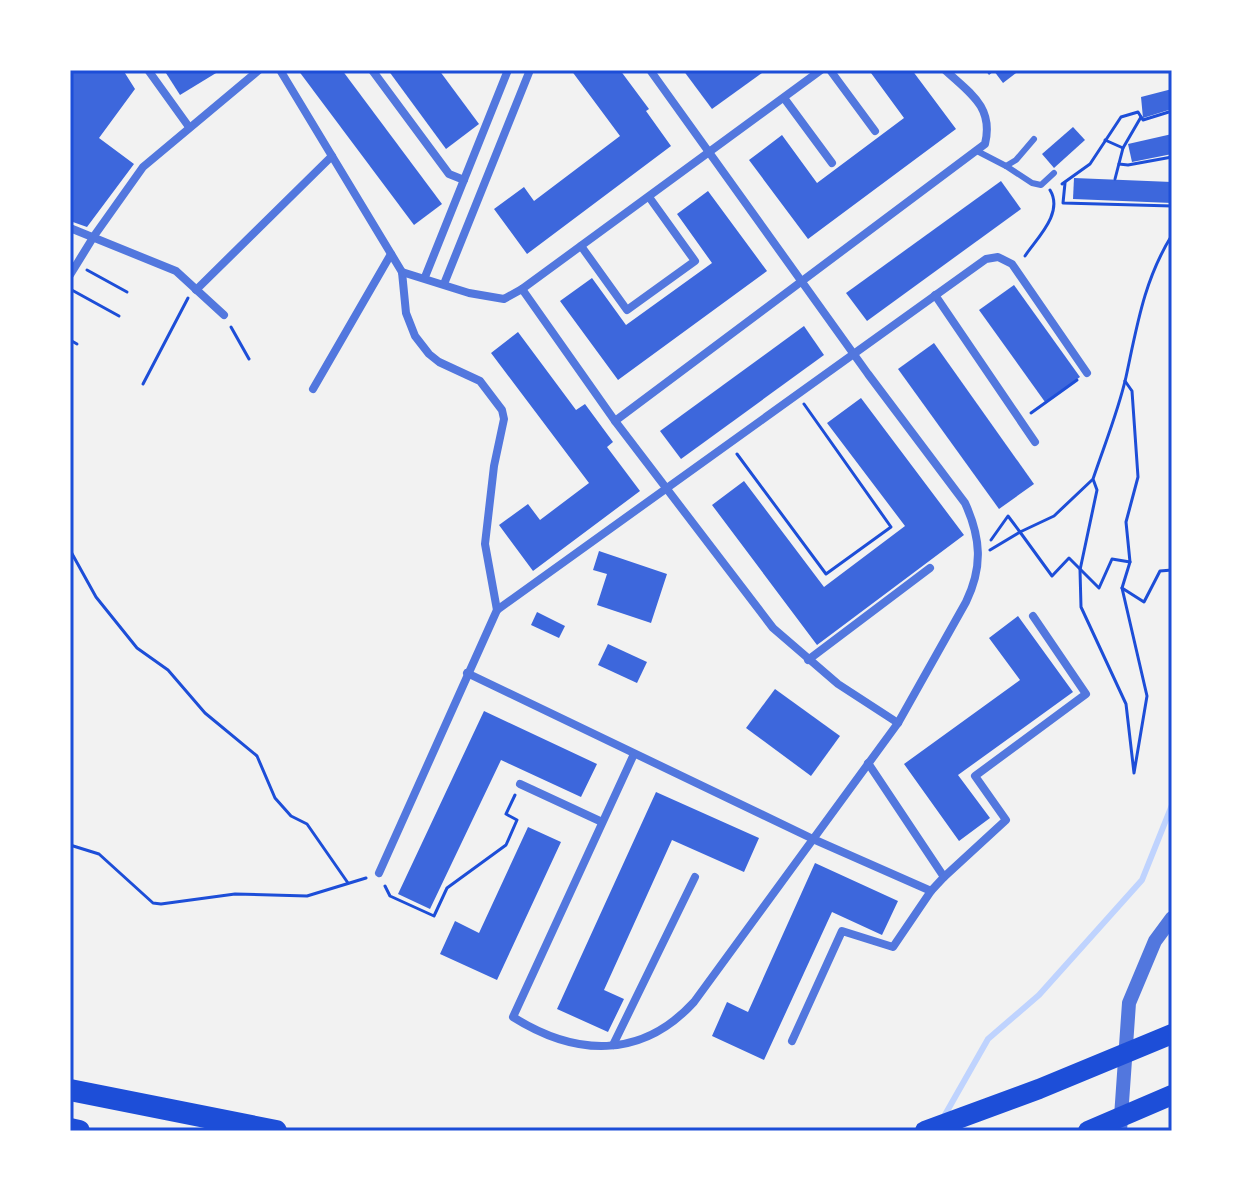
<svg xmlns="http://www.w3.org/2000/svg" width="1242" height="1201" viewBox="0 0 1242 1201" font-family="Barlow,sans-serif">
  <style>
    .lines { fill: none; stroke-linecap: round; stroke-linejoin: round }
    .stream { stroke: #bfd3fe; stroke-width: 6 }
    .building { fill: #3d67dc }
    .path { stroke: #1d4ed8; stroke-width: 3 }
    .service { stroke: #5277de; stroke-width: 6 }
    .minor { stroke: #5277de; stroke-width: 8 }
    .tertiary { stroke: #5277de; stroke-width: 14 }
    .trunk { stroke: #1d4ed8; stroke-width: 20 }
    .motorway { stroke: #1d4ed8; stroke-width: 22 }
    .neatline { fill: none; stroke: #1d4ed8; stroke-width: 3 }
  </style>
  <rect width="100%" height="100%" fill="#f2f2f2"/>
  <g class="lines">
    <!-- stream -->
    <polyline class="stream" points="942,1120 988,1039 1039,995 1142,880 1172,805"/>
  </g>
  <!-- building -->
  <g class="building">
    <polygon points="70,70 123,70 135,89 99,138 134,164 87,227 70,221"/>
    <polygon points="164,70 221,70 180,95"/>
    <polygon points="298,70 342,70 442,204 414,225"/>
    <polygon points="388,70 439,70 479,124 446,149"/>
    <polygon points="571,70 620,70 649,109 646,111 671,146 527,254 494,209 524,187 534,201 620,136"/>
    <polygon points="683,70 766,70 712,109"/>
    <polygon points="874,70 912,70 956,129 808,239 749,160 782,135 817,183 904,118 871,73"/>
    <polygon points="985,70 1020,70 1003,83 994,71 989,75"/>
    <polygon points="1172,89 1172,109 1143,118 1141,97"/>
    <polygon points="1073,127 1085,140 1054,168 1042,154"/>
    <polygon points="1172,134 1172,154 1132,162 1128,144"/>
    <polygon points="1074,178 1172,182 1172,203 1073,199"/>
    <polygon points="1001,181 1021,209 867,321 846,293"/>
    <polygon points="708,191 767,271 618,380 560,301 592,278 626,325 712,263 677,214"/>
    <polygon points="1014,285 1080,377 1045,402 979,310"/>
    <polygon points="804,326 824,355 681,459 660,431"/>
    <polygon points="518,332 576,410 585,404 613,442 607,447 640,491 533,571 499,525 528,504 540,520 589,483 491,353"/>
    <polygon points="934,343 1034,484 999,509 898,369"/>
    <polygon points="861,398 964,535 817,645 712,505 744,481 824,587 905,526 827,423"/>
    <polygon points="599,551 667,574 651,623 597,605 607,574 593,570"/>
    <polygon points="537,612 565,626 559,638 531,625"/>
    <polygon points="1018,616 1073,692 958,775 990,818 959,841 904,764 1020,680 989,638"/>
    <polygon points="608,644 647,662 637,683 598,665"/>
    <polygon points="775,689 840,736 811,776 746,728"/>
    <polygon points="484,711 597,764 581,797 501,760 430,909 398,894"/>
    <polygon points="656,792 759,838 744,872 672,840 604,990 624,999 608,1032 557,1009"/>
    <polygon points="528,827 561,842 497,980 440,954 455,921 479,933"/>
    <polygon points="815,863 898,901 882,935 832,912 764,1060 712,1036 727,1002 748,1012"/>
  </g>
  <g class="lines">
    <!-- path -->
    <g class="path">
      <polyline points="1105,140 1123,148"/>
      <polyline points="1119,164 1128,165 1172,157"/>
      <polyline points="1115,179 1123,148 1141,117"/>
      <polyline points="1065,183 1063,203 1172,206"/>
      <polyline points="1062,184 1090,164 1121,117 1138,112 1143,120 1172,111"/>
      <path d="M1172 235C1144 280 1137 326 1126 377 1118 412 1104 446 1093 479L1097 490 1080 570 1081 607 1126 704 1134 773 1147 696 1122 588 1144 602 1160 571 1172 570"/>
      <path d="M1025 256C1037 238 1064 213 1050 190"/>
      <polyline points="87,270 127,292"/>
      <polyline points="70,289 119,316"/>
      <polyline points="231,327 249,359"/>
      <polyline points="70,340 77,344"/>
      <polyline points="143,384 188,298"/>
      <polyline points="1031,413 1077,380"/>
      <polyline points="737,454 826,574 891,527 804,404"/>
      <polyline points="991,540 1008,516 1020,532 1054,516 1092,480"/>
      <polyline points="70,550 96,597 137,648 168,670 205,713 257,756 275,798 291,816 307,824 348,883"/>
      <polyline points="990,550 1020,532 1052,576 1069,558 1099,588 1112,559 1130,562 1126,522 1138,477 1132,391 1125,381"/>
      <polyline points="1122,588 1130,562"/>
      <polyline points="70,845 99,854 153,903 161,904 235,894 307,896 366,878"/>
      <polyline points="385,886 390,896 434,916 447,888 506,845 517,820 506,814 515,795"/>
    </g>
    <!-- service -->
    <g class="service">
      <polyline points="977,151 1006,166 1016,160 1034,139"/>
      <polyline points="1006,166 1032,183 1041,185 1054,173"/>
    </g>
    <!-- minor -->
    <g class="minor">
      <polyline points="148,70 189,127"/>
      <polyline points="280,70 402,272 406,313 415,336 429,354 439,362 480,381 502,410 504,419 494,466 485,544 497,610"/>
      <polyline points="372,70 449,174 464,180"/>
      <polyline points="830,70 875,131"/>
      <polyline points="784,98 832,163"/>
      <polyline points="70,228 176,271 224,315"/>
      <polyline points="581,246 627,310 695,261 649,197"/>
      <polyline points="402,272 469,293 504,299 522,289 821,70"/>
      <polyline points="70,275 94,236 143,167 259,70"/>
      <polyline points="425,277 508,70"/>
      <polyline points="444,284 530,70"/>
      <polyline points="522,289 615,421 773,628 838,684 898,723"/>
      <polyline points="196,290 332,156"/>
      <polyline points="935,295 1035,442"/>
      <polyline points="313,389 391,254"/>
      <path d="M615 421 985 144C994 107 970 93 945 70"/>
      <polyline points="808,660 930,568"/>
      <polyline points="467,673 813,839 931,891 944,877 868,763"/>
      <path d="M634 754 513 1017C575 1056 641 1060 694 1002L898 723 966 602C983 567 981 538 965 503L868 374 650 70"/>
      <polyline points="520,784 602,822"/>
      <polyline points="379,873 497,610 986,259 998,257 1012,264 1087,373"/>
      <polyline points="944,877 1006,820 975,776 1086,694 1033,616"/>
      <polyline points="792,1041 842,931 893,947 931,891"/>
      <polyline points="613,1045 695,877"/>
    </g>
    <!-- tertiary -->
    <polyline class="tertiary" points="1120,1131 1129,1003 1155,941 1172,918"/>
    <!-- trunk -->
    <g class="trunk">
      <polyline points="925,1131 1039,1089 1172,1034"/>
      <polyline points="1088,1131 1172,1095"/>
    </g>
    <!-- motorway -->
    <g class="motorway">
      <polyline points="70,1090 276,1131"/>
      <polyline points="70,1129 79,1131"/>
    </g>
  </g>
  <!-- border -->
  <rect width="1242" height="1201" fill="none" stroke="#ffffff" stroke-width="144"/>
  <rect x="72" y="72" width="1098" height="1057" class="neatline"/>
</svg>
